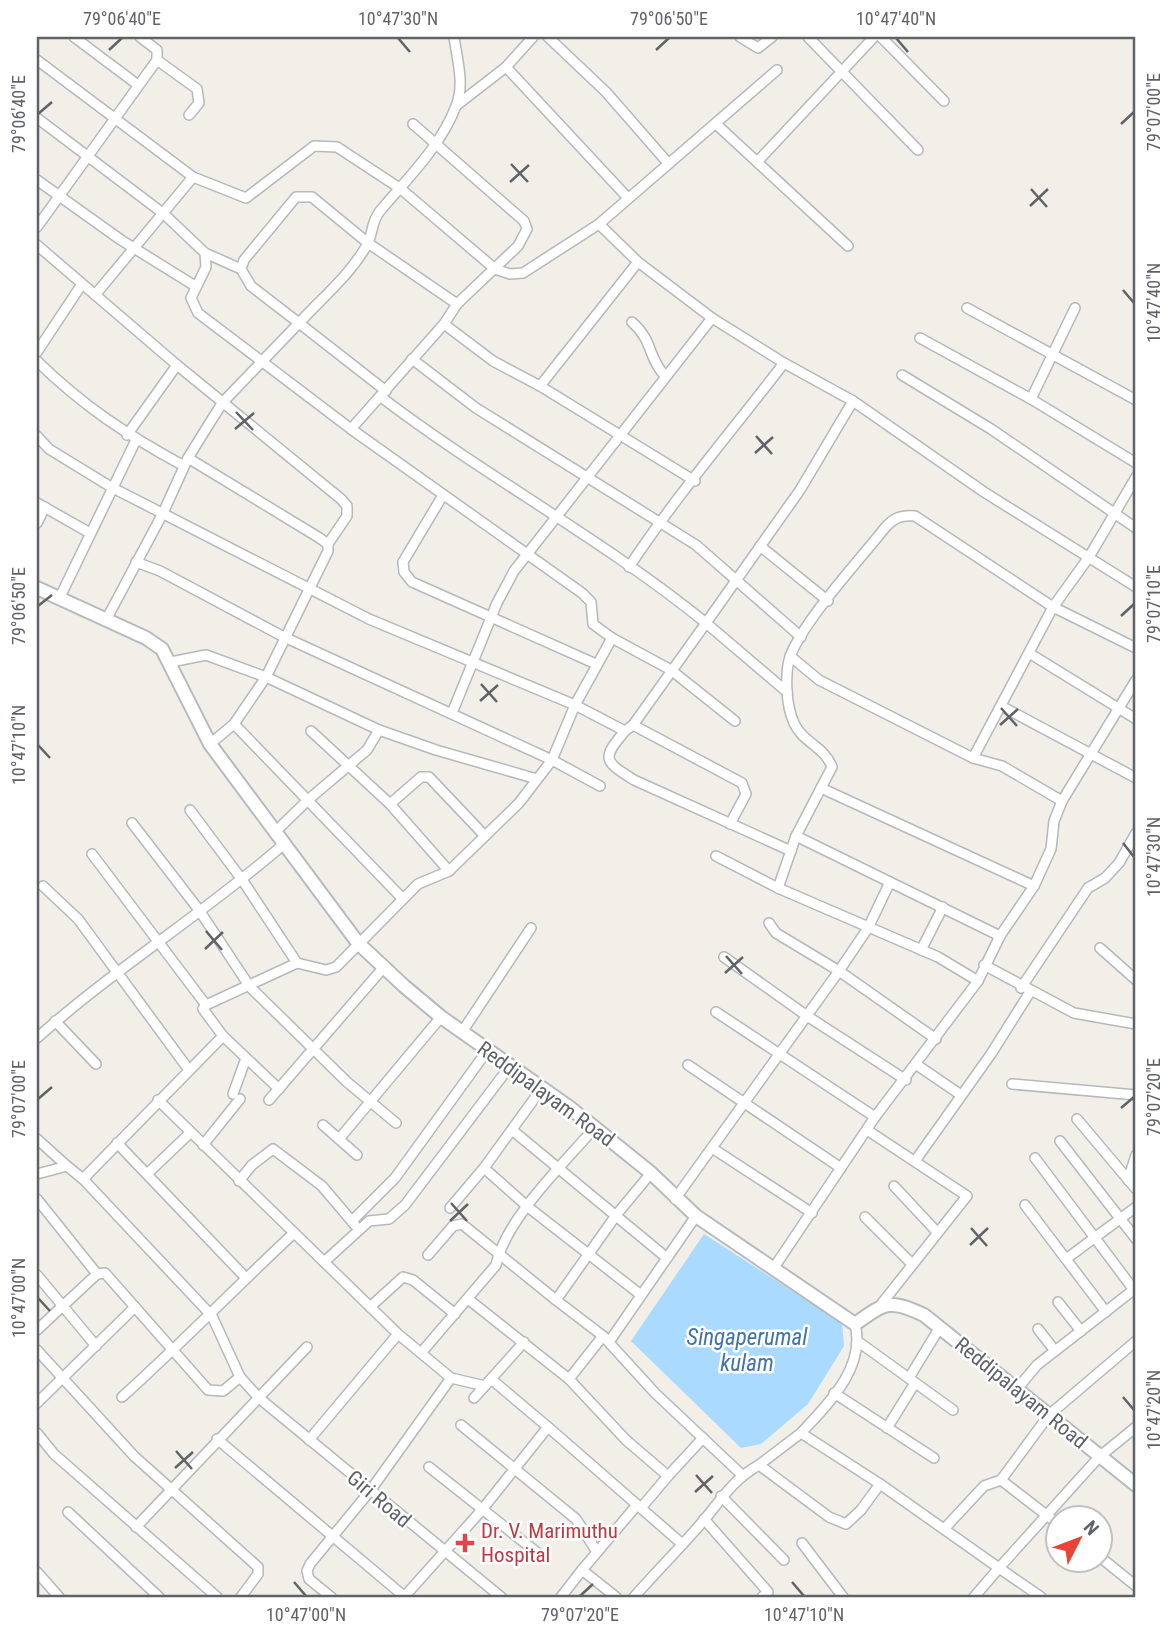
<svg xmlns="http://www.w3.org/2000/svg" width="1173" height="1634" viewBox="0 0 1173 1634" font-family="'Roboto Condensed',sans-serif">
  <style>
    .water { fill: #aadaff }
    .lines { fill: none; stroke-linecap: round; stroke-linejoin: round }
    .minor-casing { stroke: #b5b8bc; stroke-width: 12 }
    .secondary-casing { stroke: #b6babf; stroke-width: 16 }
    .minor { stroke: #fff; stroke-width: 9 }
    .secondary { stroke: #fff; stroke-width: 12 }
    .ticks { fill: none; stroke: #5f6368; stroke-width: 2.5 }
    .health-dot { fill: #e0444e; stroke: #fff; stroke-width: 2.5 }
    .labels { text-anchor: middle; stroke-width: 5; stroke-linejoin: round; paint-order: stroke }
    .street-label { font-size: 21px; fill: #5f6368; stroke: #fff }
    .health-label { font-size: 21px; fill: #be3a42; stroke: #fff; text-anchor: start }
    .water-label { font-size: 23px; font-style: italic; fill: #4174aa; stroke: #fff }
    .neatline { fill: none; stroke: #5f6368; stroke-width: 2.5 }
    .ticks-label { font-size: 18px; text-anchor: middle; fill: #5f6368 }
  </style>
  <rect width="100%" height="100%" fill="#f1efe8"/>
  <!-- water -->
  <polygon class="water" points="704,1234 842,1323 844,1346 808,1404 761,1444 741,1448 631,1341"/>
  <g class="lines">
    <!-- minor casing -->
    <g class="minor-casing">
      <g id="minor">
        <polyline points="74,37 138,85"/>
        <path d="M454 37C457 59 465 85 456 106 441 146 407 179 380 211 371 222 373 234 367 245 350 275 322 298 299 323L251 286 241 269 244 260 296 197H312L368 243 457 304"/>
        <polyline points="548,37 606,92 668,163"/>
        <polyline points="740,37 758,48 772,37"/>
        <polyline points="808,37 918,150"/>
        <polyline points="881,37 944,101"/>
        <polyline points="37,60 193,177 95,295"/>
        <polyline points="157,60 197,89 199,103 189,115"/>
        <polyline points="506,67 628,198"/>
        <polyline points="457,105 506,67 533,37"/>
        <polyline points="37,118 164,214 205,253 206,267 191,298 198,313 351,429 582,593 591,602 593,624 612,638"/>
        <polyline points="716,124 848,246"/>
        <polyline points="758,161 874,37"/>
        <polyline points="193,177 246,198 314,146 337,147 401,189 495,269 510,274 523,273 599,224 777,70"/>
        <polyline points="37,180 121,240 195,286"/>
        <polyline points="599,224 638,262 712,318"/>
        <polyline points="37,227 157,60 157,50 140,37"/>
        <polyline points="37,245 177,365 341,499 347,506 347,516 328,544"/>
        <polyline points="205,253 241,269"/>
        <polyline points="967,308 1136,400"/>
        <path d="M632 322C654 342 647 356 665 376"/>
        <polyline points="444,324 493,361 540,386 695,481"/>
        <polyline points="920,338 1031,399 1136,463"/>
        <polyline points="37,352 82,284"/>
        <polyline points="412,359 476,408 696,545 801,637"/>
        <path d="M37 361C83 406 127 435 184 466"/>
        <polyline points="902,375 991,429 1136,528"/>
        <polyline points="540,386 638,262"/>
        <path d="M381 397C486 477 604 540 706 623L800 490 853 401"/>
        <polyline points="1031,399 1075,308"/>
        <polyline points="351,429 444,324 457,304 518,246 527,229 524,221 413,124"/>
        <polyline points="127,435 177,365"/>
        <polyline points="37,436 49,449 111,487 369,619 575,705 625,731 633,725 742,783 746,794 730,824"/>
        <polyline points="443,495 403,562 404,572 412,582 596,664"/>
        <polyline points="37,503 90,533"/>
        <polyline points="37,523 45,507"/>
        <polyline points="760,546 828,601"/>
        <polyline points="136,562 160,571 284,637 552,760 600,786"/>
        <path d="M629 567C676 496 732 431 784 363"/>
        <polyline points="60,597 136,440"/>
        <polyline points="106,620 163,513 188,458 209,424 223,402 299,323 386,391"/>
        <polyline points="1029,653 1136,719"/>
        <polyline points="790,656 819,680 973,758 1002,766 1062,801"/>
        <polyline points="171,662 206,655 266,677 328,551 328,544 318,537 188,458"/>
        <polyline points="1003,707 1136,778"/>
        <polyline points="452,713 497,603 514,571 712,318 784,363 853,401 984,492 1136,587"/>
        <polyline points="234,724 266,677 379,730 367,750 309,799 275,832"/>
        <polyline points="633,725 706,623 787,692"/>
        <polyline points="379,730 436,750 537,779"/>
        <polyline points="311,731 390,804 449,871"/>
        <path d="M625 731C601 759 604 761 634 780L791 851"/>
        <polyline points="210,744 234,724 402,898"/>
        <polyline points="973,758 1053,607 1089,557 1136,477"/>
        <polyline points="821,788 1034,886"/>
        <polyline points="390,804 421,777 429,777 485,836"/>
        <polyline points="190,810 243,881 297,963 326,970 336,967 418,884 449,871 519,803 552,760 575,705 612,638 671,670 735,721"/>
        <polyline points="132,823 199,910 250,987 347,1082 396,1123"/>
        <polyline points="796,836 778,888 938,957 978,981"/>
        <polyline points="92,854 206,1005"/>
        <polyline points="716,856 778,888"/>
        <polyline points="43,886 78,919 189,1070"/>
        <polyline points="769,923 776,933 839,971 936,1039"/>
        <path d="M1000 936 796 836 832 767C825 747 802 742 794 723 786 706 784 672 791 654 807 617 857 563 884 529 893 518 900 515 915 516L1053 607 1136 648"/>
        <polyline points="1100,948 1136,980"/>
        <polyline points="921,950 943,907"/>
        <polyline points="724,957 807,1016 906,1080"/>
        <polyline points="984,965 1074,1013 1136,1024"/>
        <polyline points="1021,988 1088,888 1105,878 1119,863 1136,833"/>
        <polyline points="716,1012 875,1117"/>
        <polyline points="55,1021 96,1064"/>
        <polyline points="462,1032 531,928"/>
        <path d="M37 1038C115 968 205 913 284 844"/>
        <polyline points="688,1065 841,1168"/>
        <polyline points="917,1065 961,1095"/>
        <polyline points="1012,1084 1136,1095"/>
        <polyline points="279,1089 223,1036 203,1009 206,1005 297,963"/>
        <polyline points="233,1094 246,1058"/>
        <polyline points="158,1100 398,1334 451,1378 485,1386"/>
        <polyline points="269,1100 384,967"/>
        <polyline points="1077,1119 1136,1189"/>
        <polyline points="323,1125 357,1155"/>
        <polyline points="512,1130 667,1258"/>
        <polyline points="867,1130 967,1196 879,1307"/>
        <polyline points="37,1139 67,1166"/>
        <polyline points="339,1139 441,1017"/>
        <polyline points="1060,1141 1136,1239"/>
        <polyline points="117,1143 246,1278"/>
        <polyline points="203,1145 240,1099"/>
        <polyline points="712,1148 812,1213"/>
        <polyline points="1035,1158 1134,1290"/>
        <polyline points="915,1161 991,1054 1030,992"/>
        <polyline points="484,1168 528,1207 641,1295"/>
        <polyline points="651,1173 617,1214 556,1300 603,1336 655,1393 742,1475"/>
        <polyline points="37,1174 67,1166 83,1179 212,1316 240,1377"/>
        <polyline points="147,1174 190,1133"/>
        <polyline points="83,1179 223,1036"/>
        <polyline points="1128,1180 1136,1155"/>
        <polyline points="239,1181 252,1165 273,1149 322,1186 355,1225"/>
        <polyline points="894,1186 936,1231"/>
        <polyline points="37,1199 97,1274"/>
        <polyline points="675,1199 839,971 868,928 890,882"/>
        <polyline points="1025,1205 1106,1312"/>
        <polyline points="450,1208 484,1168 542,1088"/>
        <polyline points="865,1217 912,1264"/>
        <polyline points="352,1221 395,1178 487,1051"/>
        <polyline points="428,1255 453,1226 462,1224 556,1300"/>
        <polyline points="1066,1259 1136,1207"/>
        <polyline points="324,1262 369,1221 389,1219 405,1205 510,1066"/>
        <polyline points="773,1269 875,1117 978,981 1000,936 1034,886 1051,849 1054,821 1062,801 1136,680"/>
        <polyline points="37,1275 96,1346"/>
        <polyline points="468,1299 569,1379 626,1440 668,1476 703,1438"/>
        <polyline points="1058,1302 1081,1331"/>
        <polyline points="370,1307 403,1277 413,1280 455,1314"/>
        <path d="M855 1324C866 1367 829 1403 801 1433L880 1484 999 1568 1099 1457 1136 1427"/>
        <polyline points="1038,1329 1055,1351"/>
        <polyline points="37,1330 97,1274 105,1273 208,1390 223,1391 240,1377 259,1398 501,1597"/>
        <polyline points="609,1342 696,1216"/>
        <polyline points="860,1343 953,1410"/>
        <polyline points="37,1350 134,1456 258,1567 258,1574 241,1597"/>
        <path d="M421 1353 496 1265C506 1218 564 1164 595 1127"/>
        <polyline points="909,1378 940,1327"/>
        <polyline points="491,1379 548,1427"/>
        <polyline points="569,1379 603,1336"/>
        <polyline points="1017,1389 1037,1365 1136,1288"/>
        <polyline points="834,1393 934,1458"/>
        <path d="M122 1397C181 1344 236 1287 294 1233"/>
        <polyline points="474,1398 524,1342"/>
        <polyline points="37,1403 135,1307"/>
        <polyline points="461,1425 576,1519 597,1552"/>
        <polyline points="887,1428 915,1383"/>
        <polyline points="37,1433 54,1454 217,1597"/>
        <polyline points="217,1439 405,1597"/>
        <polyline points="309,1440 398,1334"/>
        <polyline points="759,1465 801,1433"/>
        <polyline points="429,1467 544,1558"/>
        <polyline points="1001,1480 1058,1524"/>
        <polyline points="721,1496 784,1560"/>
        <polyline points="641,1508 668,1476"/>
        <polyline points="68,1512 159,1597"/>
        <polyline points="704,1519 768,1592 762,1597"/>
        <polyline points="136,1527 307,1347"/>
        <polyline points="944,1529 984,1486 1001,1480 1049,1415 1136,1341"/>
        <polyline points="802,1543 843,1597"/>
        <polyline points="1100,1557 1136,1586"/>
        <polyline points="582,1570 637,1505"/>
        <polyline points="37,1572 59,1597"/>
        <polyline points="331,1597 309,1579 307,1571 310,1564 370,1491 451,1378"/>
        <polyline points="404,1597 481,1511 548,1427 681,1543"/>
        <polyline points="561,1597 582,1570 616,1597"/>
        <path d="M634 1597C657 1571 682 1546 705 1519 722 1498 734 1479 759 1465L829 1517 846 1524 861 1510 880 1484"/>
        <polyline points="974,1597 999,1568 1041,1597"/>
      </g>
    </g>
    <!-- secondary casing -->
    <g class="secondary-casing">
      <path id="secondary" d="M37 588 146 638 162 649 210 744 358 943 404 986 441 1017 569 1107 651 1173 696 1216 855 1324C886 1302 889 1299 924 1315L1136 1485"/>
    </g>
    <!-- minor -->
    <use href="#minor" class="minor"/>
    <!-- secondary -->
    <use href="#secondary" class="secondary"/>
  </g>
  <!-- ticks -->
  <path class="ticks" d="M398 38 410 52M896 38 908 52M109 50 122 38M656 50 669 38M38 114 52 102M1121 124 1134 112M511 164 528 182M510 182 529 165M1031 189 1047 207M1030 206 1048 189M1123 290 1134 303M236 412 253 430M235 429 254 413M756 436 772 454M755 453 773 437M38 606 52 595M1121 616 1134 604M481 684 497 702M480 701 498 685M1001 708 1017 726M1000 725 1018 709M38 745 50 758M1123 843 1134 857M206 931 222 950M205 949 223 932M726 956 742 974M725 973 743 957M38 1099 52 1087M1121 1108 1134 1097M451 1203 467 1221M450 1221 468 1204M971 1228 987 1246M970 1245 988 1228M38 1298 50 1311M1123 1397 1134 1410M176 1451 192 1469M175 1468 193 1452M696 1475 712 1493M695 1492 713 1476M294 1582 306 1596M792 1582 804 1596M580 1596 593 1584"/>
  <!-- markers -->
  <path class="health-dot" d="M461.5 1532.5h7v7h7v7h-7v7h-7v-7h-7v-7h7z"/>
  <g class="labels">
    <!-- street labels -->
    <g class="street-label">
      <text transform="translate(546 1094) rotate(36)" y="7">Reddipalayam Road</text>
      <text transform="translate(1021 1393) rotate(39)" y="7">Reddipalayam Road</text>
      <text transform="translate(379 1499) rotate(40)" y="7">Giri Road</text>
    </g>
    <!-- health labels -->
    <g class="health-label">
      <text x="481" y="1538">Dr. V. Marimuthu<tspan x="481" dy="24">Hospital</tspan></text>
    </g>
    <!-- water labels -->
    <g class="water-label">
      <text x="747" y="1345">Singaperumal<tspan x="747" dy="26">kulam</tspan></text>
    </g>
  </g>
  <!-- border -->
  <rect width="1173" height="1634" fill="none" stroke="#ffffff" stroke-width="77"/>
  <!-- north arrow -->
  <g transform="translate(1079 1539) rotate(48)"><circle r="33" fill="#ffffff" stroke="#bfc1c3" stroke-width="2"/>
  <path d="M0-5L12 26L0 18L-12 26Z" fill="#ea4335"/>
  <text y="-10" font-size="19" font-weight="bold" text-anchor="middle" fill="#5f6368">N</text>
  </g>
  <rect x="38" y="38" width="1096" height="1558" class="neatline"/>
  <g class="ticks-label">
    <text x="122" y="25">79°06'40"E</text>
    <text x="398" y="25">10°47'30"N</text>
    <text x="669" y="25">79°06'50"E</text>
    <text x="896" y="25">10°47'40"N</text>
    <text transform="translate(1154 112) rotate(-90)" y="6">79°07'00"E</text>
    <text transform="translate(19 114) rotate(-90)" y="6">79°06'40"E</text>
    <text transform="translate(1154 303) rotate(-90)" y="6">10°47'40"N</text>
    <text transform="translate(1154 604) rotate(-90)" y="6">79°07'10"E</text>
    <text transform="translate(19 606) rotate(-90)" y="6">79°06'50"E</text>
    <text transform="translate(19 745) rotate(-90)" y="6">10°47'10"N</text>
    <text transform="translate(1154 857) rotate(-90)" y="6">10°47'30"N</text>
    <text transform="translate(1154 1097) rotate(-90)" y="6">79°07'20"E</text>
    <text transform="translate(19 1099) rotate(-90)" y="6">79°07'00"E</text>
    <text transform="translate(19 1298) rotate(-90)" y="6">10°47'00"N</text>
    <text transform="translate(1154 1410) rotate(-90)" y="6">10°47'20"N</text>
    <text x="306" y="1621">10°47'00"N</text>
    <text x="580" y="1621">79°07'20"E</text>
    <text x="804" y="1621">10°47'10"N</text>
  </g>
</svg>
